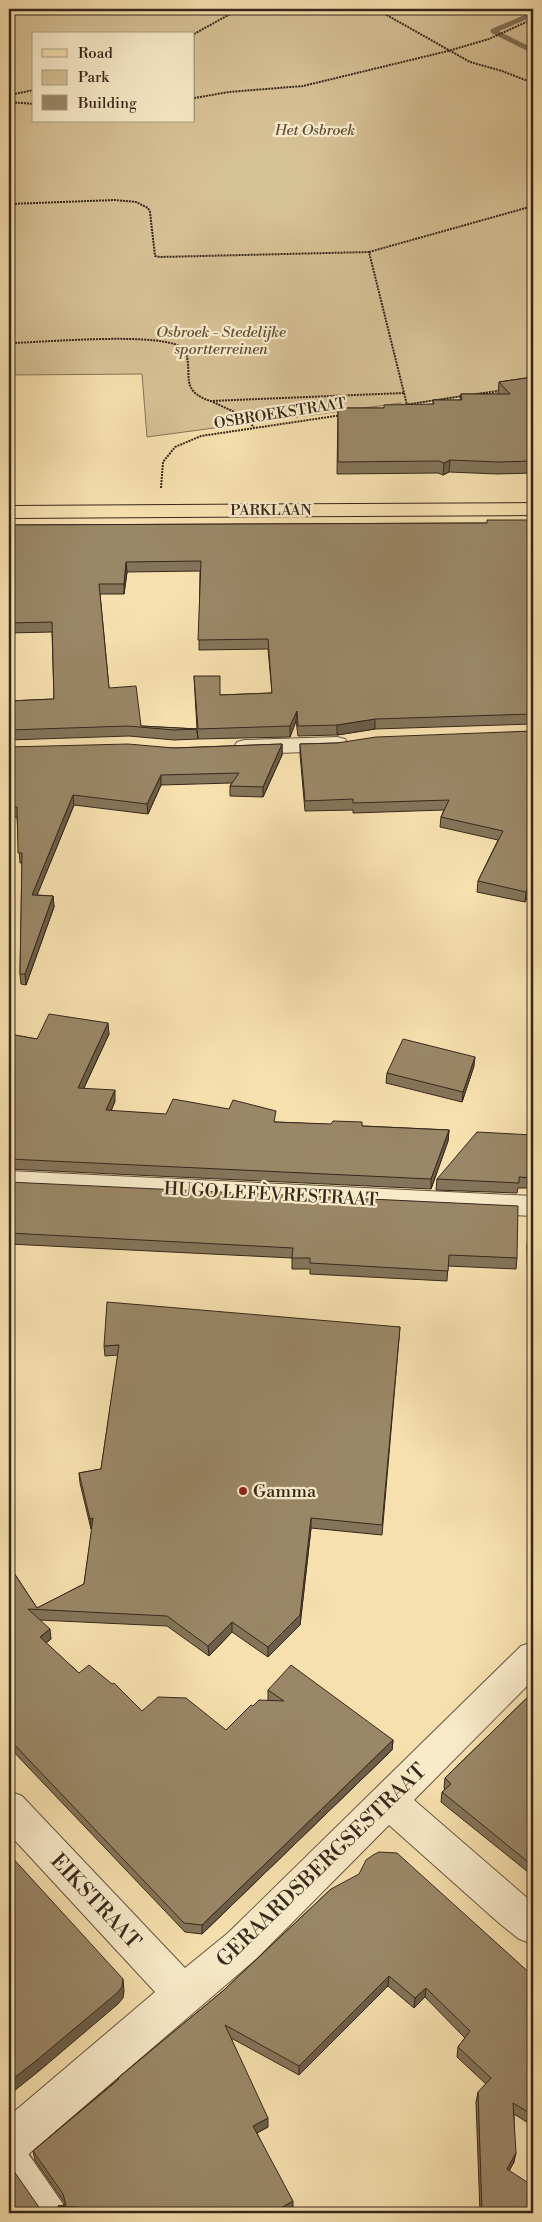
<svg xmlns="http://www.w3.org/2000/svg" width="542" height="2222" viewBox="0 0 542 2222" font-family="'Libre Bodoni',serif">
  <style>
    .green { fill: #d6c195; stroke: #867458; fill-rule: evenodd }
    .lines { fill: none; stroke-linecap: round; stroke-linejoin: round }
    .stream { stroke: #837055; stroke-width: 5 }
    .lane-casing { stroke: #675540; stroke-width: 3 }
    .street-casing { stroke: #675540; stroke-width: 2 }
    .primary-casing { stroke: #37271b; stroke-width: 2 }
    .path { stroke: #37271b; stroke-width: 2; stroke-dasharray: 2 1; stroke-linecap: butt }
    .lane { fill: #f9ebca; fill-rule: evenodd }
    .street { fill: #f9ebca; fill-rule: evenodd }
    .primary { fill: #f6e0ae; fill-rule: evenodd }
    .wall { fill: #847459; stroke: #37271b; fill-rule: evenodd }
    .shaded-wall { fill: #6c5e48; stroke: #37271b }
    .building { fill: #9a8767; stroke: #37271b }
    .poi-dot { fill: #8f2418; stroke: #f9ebca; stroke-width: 2 }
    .labels { text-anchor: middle; stroke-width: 4.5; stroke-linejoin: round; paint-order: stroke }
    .far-park-label { font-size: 15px; font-style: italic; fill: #5f4e3a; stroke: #f9ebca }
    .far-street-label { font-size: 15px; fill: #37271b; stroke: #f9ebca }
    .street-label { font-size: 18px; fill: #37271b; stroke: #f9ebca }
    .poi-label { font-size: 18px; fill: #37271b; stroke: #f9ebca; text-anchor: start }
    .near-street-label { font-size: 21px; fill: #37271b; stroke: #f9ebca }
  </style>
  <rect width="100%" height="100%" fill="#f6e0ae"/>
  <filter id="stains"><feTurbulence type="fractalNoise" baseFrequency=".004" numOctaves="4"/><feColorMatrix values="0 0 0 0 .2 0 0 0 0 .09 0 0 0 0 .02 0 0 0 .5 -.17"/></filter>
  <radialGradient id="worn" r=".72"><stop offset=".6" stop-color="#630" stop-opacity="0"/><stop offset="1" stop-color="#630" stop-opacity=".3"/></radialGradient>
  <!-- green -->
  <path class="green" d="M9 9H533V385L402 405 401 403 147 437 142 374 9 375ZM34 34H194V121H34Z"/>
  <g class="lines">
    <!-- stream -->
    <polyline class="stream" points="533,14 493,31 533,51"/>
    <!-- lane casing -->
    <g class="lane-casing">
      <polygon id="lane" points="9,2136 18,2139 63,2204 66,2213 39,2213 9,2169"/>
    </g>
    <!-- street casing -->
    <g class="street-casing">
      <g id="street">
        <polygon points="337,737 345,739 348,744 345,749 337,751 245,754 237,752 234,747 237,742 245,740"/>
        <polygon points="9,1171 533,1196 533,1216 9,1191"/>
        <polygon points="533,1642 533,1680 414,1800 533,1903 533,1944 519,1939 499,1923 389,1825 256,1959 24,2158 9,2163 9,2116 155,1992 9,1834 9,1791 22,1796 185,1968 228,1933 521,1646"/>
      </g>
    </g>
    <!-- primary casing -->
    <g class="primary-casing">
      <polygon id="primary" points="533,503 533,515 9,518 9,506"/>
    </g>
    <!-- path -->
    <g class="path">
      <polyline points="376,9 470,62 502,71 533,83"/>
      <polyline points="194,34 232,13 247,9"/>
      <polyline points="9,95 34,90"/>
      <polyline points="194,98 229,92 303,86 448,51 489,39 533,19"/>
      <polyline points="9,102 34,104"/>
      <path d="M9 204 115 200 136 202 148 208 150 212 155 256 160 257 369 252 404 393 210 401C178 390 194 374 185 350 169 330 39 343 9 343"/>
      <polyline points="369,252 533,206"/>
      <polyline points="404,393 407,405"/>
      <polyline points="477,394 501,391"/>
      <polyline points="213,402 241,415 254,427"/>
      <polyline points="405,405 463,396"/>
      <polyline points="161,488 163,462 175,447 201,436 342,415"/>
    </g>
    <!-- lane -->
    <use href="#lane" class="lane"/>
    <!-- street -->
    <use href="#street" class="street"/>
    <!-- primary -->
    <use href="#primary" class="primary"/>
  </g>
  <!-- wall -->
  <g class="wall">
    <polygon points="533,377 533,473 497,474 449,472 443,475 438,473 337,474 338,408 384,408 433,404 433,400 460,400 461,394 498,394 499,382"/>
    <path d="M533 520V724L375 729 337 735 298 736 296 721 290 737 198 739 197 730 198 739 174 740 129 736 9 740V701L54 699 52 632 9 633V525L486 523ZM200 571 199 650 268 649 272 693 220 695 194 676 197 729 141 726 109 688 100 594H124L127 572Z"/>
    <polygon points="533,731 533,884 525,902 477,892 478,881 498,840 440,827 441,817 444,810 353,813 353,810 305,811 300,754 300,744 337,743"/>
    <polygon points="282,744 282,755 263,797 230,796 230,786 232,783 161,785 148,814 74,805 37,895 53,896 54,907 26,985 21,984 20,974 22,863 20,863 17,817 9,818 9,747 174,748"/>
    <polygon points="9,1034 37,1039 109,1034 84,1088 115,1101 111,1111 276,1122 449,1130 448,1141 431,1189 9,1169"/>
    <polygon points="474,1066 462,1102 386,1083 387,1073"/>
    <polygon points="533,1135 533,1188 518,1188 517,1193 436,1190 437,1179"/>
    <polygon points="9,1182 517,1258 516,1269 448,1266 447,1281 310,1274 310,1269 292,1269 292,1258 9,1244"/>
    <polygon points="528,1236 533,1236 533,1292 528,1291 527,1246"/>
    <polygon points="400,1327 382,1535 311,1528 300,1625 268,1657 232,1632 209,1656 167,1626 39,1620 51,1639 46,1643 79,1673 142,1711 226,1730 253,1706 270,1701 268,1700 268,1690 393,1740 392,1750 202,1934 185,1932 9,1747 9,1558 14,1573 37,1608 84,1584 92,1529 91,1529 80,1483 79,1473 101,1469 118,1355 105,1356 104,1346"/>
    <polygon points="533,1692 533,1876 441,1802 442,1792 445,1789 444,1788 445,1778"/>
    <polygon points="331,1889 533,1976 533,2126 514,2114 514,2162 509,2171 533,2213 480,2213 476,2102 478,2092 486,2084 457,2057 458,2047 465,2038 425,1997 414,2008 388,1986 299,2075 231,2038 268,2127 257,2133 293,2210 287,2213 59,2213 58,2206 65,2205 65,2203 35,2160 33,2151 118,2079 118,2078 224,1990"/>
  </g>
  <!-- shaded-wall -->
  <g class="shaded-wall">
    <polygon points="450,460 449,472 443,475 444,463"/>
    <polygon points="126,562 127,572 124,594 124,584"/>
    <polygon points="297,711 296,721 290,737 290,726"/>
    <polygon points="375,719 375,729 337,735 337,725"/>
    <polygon points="282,744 282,755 263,797 263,787"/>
    <polygon points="161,775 161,785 148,814 147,804"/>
    <polygon points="73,795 74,805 33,905 32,895"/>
    <polygon points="533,876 533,884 525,902 526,892"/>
    <polygon points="53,896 54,907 26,985 25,974"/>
    <polygon points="108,1023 109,1034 79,1098 78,1088"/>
    <polygon points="475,1057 474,1066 462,1102 463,1092"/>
    <polygon points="115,1090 115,1101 107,1121 106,1110"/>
    <polygon points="449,1130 448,1141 431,1189 431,1179"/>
    <polygon points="93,1518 94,1528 91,1529 90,1519"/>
    <polygon points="311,1518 311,1528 300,1625 268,1657 268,1647"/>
    <polygon points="232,1622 232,1632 209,1656 208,1646"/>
    <polygon points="50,1629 51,1639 41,1646 40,1637"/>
    <polygon points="393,1740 392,1750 202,1934 202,1925"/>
    <polygon points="389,1976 388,1986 299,2075 299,2066"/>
    <polygon points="123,1979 124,1991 123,1998 118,2004 39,2071 9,2095 9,2082"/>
    <polygon points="426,1988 425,1997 414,2008 415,1998"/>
    <polygon points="268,2118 268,2127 253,2135 253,2126"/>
    <polygon points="516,2153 514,2162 505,2178 507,2169"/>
    <polygon points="293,2201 293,2210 287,2213 272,2213"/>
  </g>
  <!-- building -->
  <g class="building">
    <polygon points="533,377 533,461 498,462 450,460 444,463 439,461 338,462 338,408 384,408 384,405 434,404 433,400 462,400 461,394 510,394 499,382"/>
    <polygon points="487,520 533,520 533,714 375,719 337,725 298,726 297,711 290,726 198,729 194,676 220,676 220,695 272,693 268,639 198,640 201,561 126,562 124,584 99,584 109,688 136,686 141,726 197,729 174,730 128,726 9,730 9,701 54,699 52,622 9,623 9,525 487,523"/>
    <polygon points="533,731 533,876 526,892 478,881 503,831 441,817 449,800 353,803 353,799 305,801 300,744 337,743 376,737"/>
    <polygon points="128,744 174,748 282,744 263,787 230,786 239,773 161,775 147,804 73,795 32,895 53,896 25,974 20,974 22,853 18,853 17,807 9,808 9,747"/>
    <polygon points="49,1014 108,1023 78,1088 115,1090 106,1110 166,1114 173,1099 229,1109 233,1100 276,1111 274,1122 331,1124 333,1121 362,1122 362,1126 449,1130 431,1179 9,1159 9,1034 37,1039"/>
    <polygon points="403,1039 475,1057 463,1092 387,1073"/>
    <polygon points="477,1132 533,1135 533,1178 519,1177 519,1183 437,1179"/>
    <polygon points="9,1182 518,1206 517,1258 449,1255 448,1271 310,1263 310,1258 292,1258 293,1248 9,1233"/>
    <polygon points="528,1236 533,1236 533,1281 529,1281"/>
    <polygon points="107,1302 400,1327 382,1525 311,1518 300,1615 268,1647 232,1622 208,1646 167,1616 28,1609 50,1629 40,1637 79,1673 89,1665 112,1684 114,1683 142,1711 158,1697 186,1698 226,1730 251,1705 253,1706 259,1700 284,1701 268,1690 291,1665 393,1740 202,1925 184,1923 9,1739 9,1558 14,1573 37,1608 84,1584 93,1518 90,1519 79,1473 101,1469 119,1345 104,1346"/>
    <polygon points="533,1692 533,1866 442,1792 451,1784 445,1778"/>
    <polygon points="379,1852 397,1853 533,1976 533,2115 513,2103 516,2153 507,2169 533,2186 533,2213 492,2213 484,2208 482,2212 478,2092 491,2078 458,2047 470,2031 426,1988 415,1998 389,1976 299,2066 225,2025 268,2118 253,2126 293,2201 272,2213 107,2213 105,2209 58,2206 66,2205 63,2194 33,2151 119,2079 118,2078 224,1990 331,1889 359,1874 366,1860 373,1855"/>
    <polygon points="9,1854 123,1979 122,1987 117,1993 37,2060 9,2082"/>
    <polygon points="11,2167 43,2213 9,2213 9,2168"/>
  </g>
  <!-- markers -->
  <circle class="poi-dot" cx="243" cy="1491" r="5"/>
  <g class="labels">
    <!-- far-park labels -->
    <g class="far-park-label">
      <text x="315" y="135">Het Osbroek</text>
      <text x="221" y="337">Osbroek - Stedelijke<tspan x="221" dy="17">sportterreinen</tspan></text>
    </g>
    <!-- far-street labels -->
    <g class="far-street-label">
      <text transform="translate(280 413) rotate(-9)" y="5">OSBROEKSTRAAT</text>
      <text x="271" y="515">PARKLAAN</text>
    </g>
    <!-- street labels -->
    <g class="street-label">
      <text transform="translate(271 1194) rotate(3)" y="6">HUGO LEFÈVRESTRAAT</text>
    </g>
    <!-- poi labels -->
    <g class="poi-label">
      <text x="253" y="1497">Gamma</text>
    </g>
    <!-- near-street labels -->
    <g class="near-street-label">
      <text transform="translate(321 1865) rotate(-44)" y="7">GERAARDSBERGSESTRAAT</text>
      <text transform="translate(96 1901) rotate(47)" y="7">EIKSTRAAT</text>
    </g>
  </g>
  <!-- margin -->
  <rect width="542" height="2222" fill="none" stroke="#f6e0ae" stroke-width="30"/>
  <rect x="10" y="10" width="522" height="2202" fill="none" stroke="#37271b" stroke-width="2.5"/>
  <rect x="15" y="15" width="512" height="2192" fill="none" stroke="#37271b"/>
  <!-- legend -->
  <rect x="32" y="32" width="162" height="90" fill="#f9ebca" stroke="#ab9d84"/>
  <rect x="42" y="49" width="25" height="8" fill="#f6e0ae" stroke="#ab9d84"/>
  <text x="78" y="58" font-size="15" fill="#37271b">Road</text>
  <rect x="42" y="70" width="25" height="15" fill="#d6c195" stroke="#ab9d84"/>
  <text x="78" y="82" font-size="15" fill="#37271b">Park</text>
  <rect x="42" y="95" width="25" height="15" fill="#9a8767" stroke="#ab9d84"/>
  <text x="78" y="108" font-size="15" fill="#37271b">Building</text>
  <rect width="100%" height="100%" filter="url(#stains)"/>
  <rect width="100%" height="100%" fill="url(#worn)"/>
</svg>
